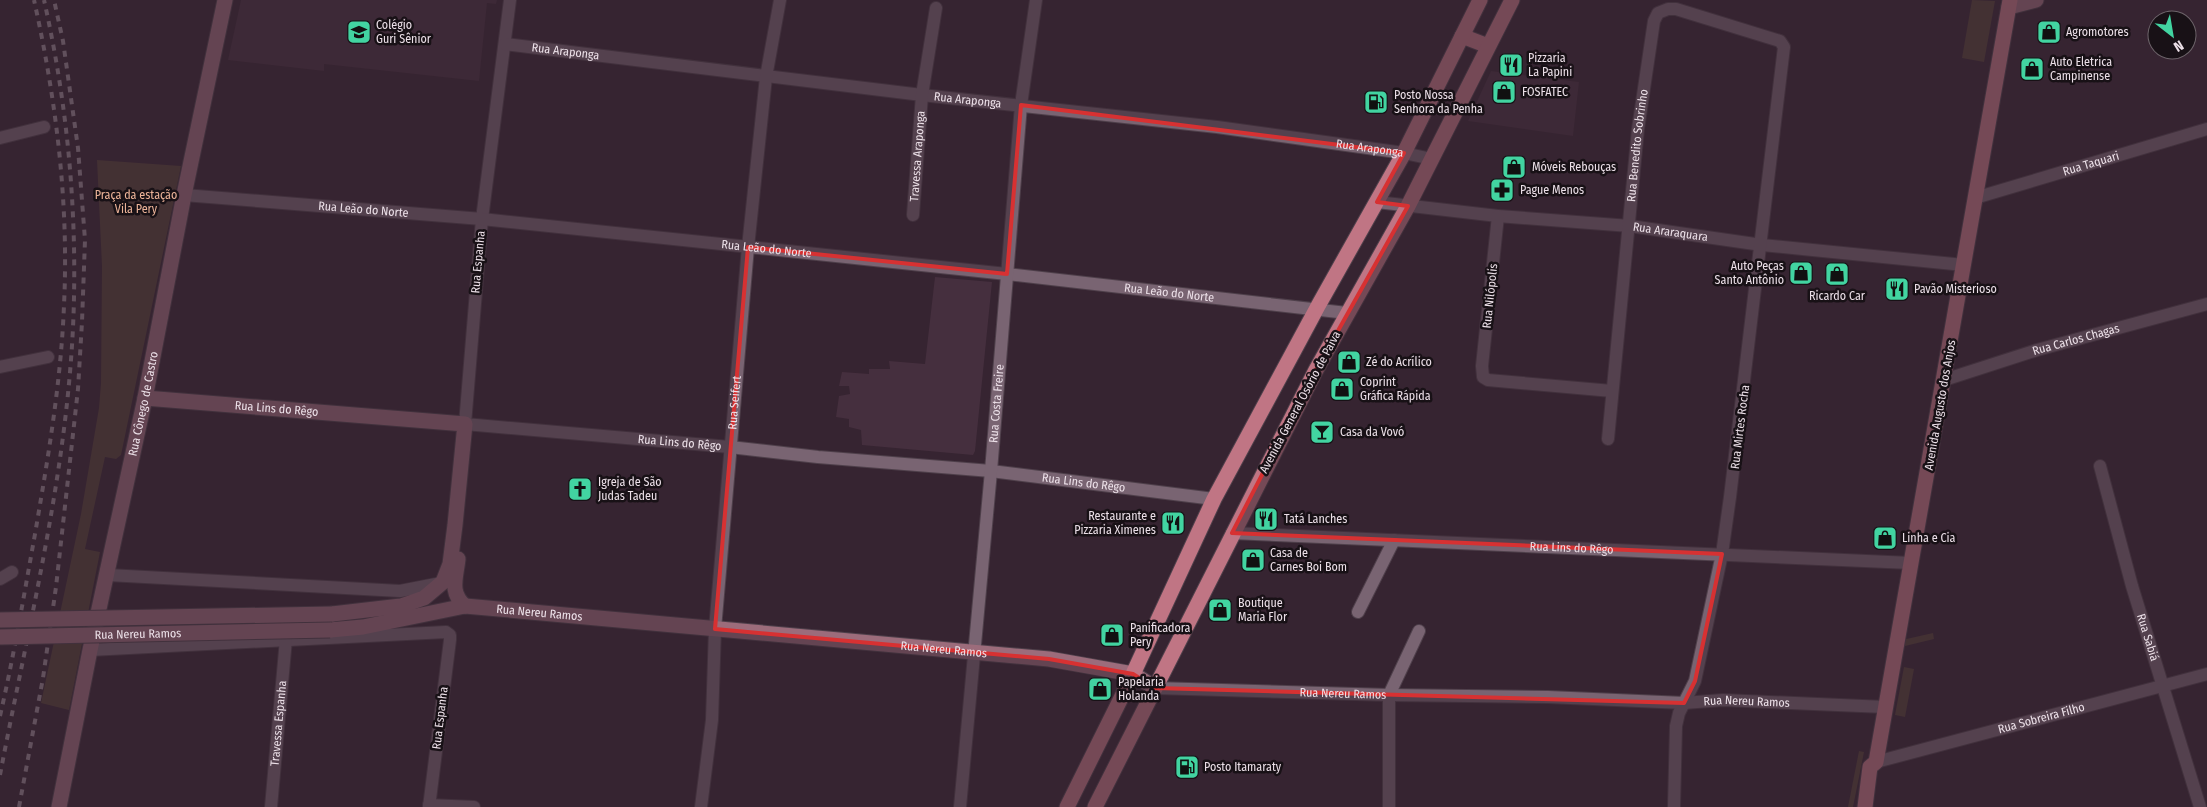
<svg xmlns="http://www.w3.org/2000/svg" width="2207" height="807" viewBox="0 0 2207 807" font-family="'Fira Sans Condensed',sans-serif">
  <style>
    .built { fill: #452f3e }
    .green { fill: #534037 }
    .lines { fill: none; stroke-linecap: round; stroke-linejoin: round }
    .street-casing { stroke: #4f404b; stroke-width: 14 }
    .secondary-casing { stroke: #4f404b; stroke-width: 17 }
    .primary-casing { stroke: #4f404b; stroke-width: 17 }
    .street { stroke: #796472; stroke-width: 12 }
    .secondary { stroke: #9c6c7b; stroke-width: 15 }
    .primary { stroke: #c07584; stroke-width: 15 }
    .rail { stroke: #948590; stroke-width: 4; stroke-dasharray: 6 6; stroke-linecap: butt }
    .secondary-bridge-casing { stroke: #4f404b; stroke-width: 17; stroke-linecap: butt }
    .secondary-bridge { stroke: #9c6c7b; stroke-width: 15 }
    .marked { fill: none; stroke: #d73132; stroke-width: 4; stroke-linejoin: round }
    .labels { text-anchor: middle; stroke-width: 5; stroke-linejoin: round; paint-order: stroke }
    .poi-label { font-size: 12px; fill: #ece0e8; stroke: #181116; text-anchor: start }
    .street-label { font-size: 12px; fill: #ece0e8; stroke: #181116 }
    .park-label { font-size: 12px; fill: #edb499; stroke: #181116 }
  </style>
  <rect width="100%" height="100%" fill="#362431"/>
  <!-- built -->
  <g class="built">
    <polygon points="241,0 497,0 496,4 487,3 479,81 324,64 324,71 228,60"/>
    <polygon points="1491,71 1579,82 1573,136 1468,121"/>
    <polygon points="935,277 992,282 975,451 973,455 862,445 861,430 849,427 849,419 836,417 839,396 850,394 849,386 839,386 842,372 869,374 869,369 890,369 889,361 925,364"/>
  </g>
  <!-- green -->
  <g class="green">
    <polygon points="1972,0 1995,1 1984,62 1962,58"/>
    <polygon points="97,160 181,166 121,455 116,459 105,457 85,549 100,552 69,710 41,703 81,514 99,408 101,383 102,266"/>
    <polygon points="1933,633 1934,639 1901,647 1902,640"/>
    <polygon points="1904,667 1914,669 1905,717 1895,715"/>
    <polygon points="1859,751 1864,752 1853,807 1848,807"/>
  </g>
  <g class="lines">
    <!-- street casing -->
    <g class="street-casing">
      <g id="street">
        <path id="s1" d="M510 0 482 219 465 424 730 447 818 457 991 471 1214 499"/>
        <path id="s2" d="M505 44 922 95 1217 127 1404 153 1432 159"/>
        <polyline points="0,138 44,127"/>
        <path id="s3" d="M184 195 482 219 1007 274 1347 313"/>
        <path id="s4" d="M1975 198 2207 129"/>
        <path id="s5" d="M1377 202 1498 216 1630 226 1762 245 1964 265"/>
        <path id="s6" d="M913 215 922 95 936 8"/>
        <polyline points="1498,216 1482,366 1483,377 1488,380 1612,391"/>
        <polyline points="0,367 48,357"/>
        <path id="s7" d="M1944 380 2037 350 2207 304"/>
        <path id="s8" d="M1608 439 1638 129 1654 21 1658 13 1668 9H1676L1780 41 1784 47 1730 497 1722 554 1695 681 1679 713 1676 726 1674 807"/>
        <path id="s9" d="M2100 466 2132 586 2200 807"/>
        <path id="s10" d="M1232 533 1911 563"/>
        <polyline points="108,575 400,591 441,583"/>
        <polyline points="0,579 12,572"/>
        <polyline points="1358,612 1394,540"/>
        <polyline points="90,650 446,632 450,635 450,640 429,807"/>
        <path id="s11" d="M1155 688 1389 695 1548 697 1684 703 1723 700 1885 707"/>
        <path id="s12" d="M1876 762 2207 674"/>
        <polyline points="429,805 474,807"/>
        <path id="s13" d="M271 807 286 639"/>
        <path id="s14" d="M701 807 712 720 715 629 748 247 766 77 780 0"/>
        <path id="s15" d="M960 807 991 471 1021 105 1036 0"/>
        <polyline points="1389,807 1389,695 1419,631"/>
      </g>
    </g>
    <!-- secondary casing -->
    <g class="secondary-casing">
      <g id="secondary">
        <polyline points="2009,7 2036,0"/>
        <path id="s16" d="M145 398 465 424 455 525 450 564 443 582 424 598 401 606 332 614"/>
        <path d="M458 559C456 578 449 592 465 606"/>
        <path id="s17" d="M330 630 363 627 465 606 1049 659 1133 674 1155 688"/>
        <path id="s18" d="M59 807 90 650 145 398 184 195 225 0"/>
      </g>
    </g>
    <!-- primary casing -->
    <g class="primary-casing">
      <g id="primary">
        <polyline points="1462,36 1488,46"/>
        <polyline points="1067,807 1133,674 1214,499 1318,306 1404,153 1480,0"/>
        <polyline points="1095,807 1316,370 1408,206 1512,0"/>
        <polyline points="1865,807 1870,767 1876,762 2010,0"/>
      </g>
    </g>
    <!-- street -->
    <use href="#street" class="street"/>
    <!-- secondary -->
    <use href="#secondary" class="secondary"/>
    <!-- primary -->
    <use href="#primary" class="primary"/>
    <!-- rail -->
    <g class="rail">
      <path d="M0 716C14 655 24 595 35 534 48 458 61 382 64 305 69 203 56 99 34 0"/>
      <path d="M0 775C30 617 71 458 74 297 76 197 66 98 44 0"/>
      <polyline points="19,807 43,678 56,587 78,389 82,322 85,240 78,148 63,41 54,0"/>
    </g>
    <!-- secondary-bridge casing -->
    <g class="secondary-bridge-casing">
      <g id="secondary-bridge">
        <polyline points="0,620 332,614"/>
        <path id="s19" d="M0 637 330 630"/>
      </g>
    </g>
    <!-- secondary-bridge -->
    <use href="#secondary-bridge" class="secondary-bridge"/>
  </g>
  <!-- marked area -->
  <path d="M0 0H2207V807H0ZM1021 105 1404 153 1377 202 1408 206 1316 370 1232 533 1722 554 1695 681 1684 703 1155 688 1133 674 1049 659 715 629 748 247 1007 274Z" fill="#362431" fill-opacity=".55" fill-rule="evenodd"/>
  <path class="marked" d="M1021 105 1404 153 1377 202 1408 206 1316 370 1232 533 1722 554 1695 681 1684 703 1155 688 1133 674 1049 659 715 629 748 247 1007 274Z"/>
  <!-- icons -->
  <defs>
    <g id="school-square" transform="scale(1.25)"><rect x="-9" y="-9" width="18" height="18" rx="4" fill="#42d4a1" stroke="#181116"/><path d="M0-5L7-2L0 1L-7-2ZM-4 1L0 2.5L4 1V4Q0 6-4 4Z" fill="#111"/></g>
    <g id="shop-square" transform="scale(1.25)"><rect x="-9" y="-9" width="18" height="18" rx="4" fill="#42d4a1" stroke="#181116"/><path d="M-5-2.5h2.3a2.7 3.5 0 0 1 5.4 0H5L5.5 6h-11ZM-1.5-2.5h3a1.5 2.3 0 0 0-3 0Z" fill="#111"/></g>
    <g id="restaurant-square" transform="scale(1.25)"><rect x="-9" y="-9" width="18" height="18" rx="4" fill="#42d4a1" stroke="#181116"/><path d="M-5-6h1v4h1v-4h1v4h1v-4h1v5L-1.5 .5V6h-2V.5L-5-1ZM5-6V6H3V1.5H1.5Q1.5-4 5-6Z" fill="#111"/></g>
    <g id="fuel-square" transform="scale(1.25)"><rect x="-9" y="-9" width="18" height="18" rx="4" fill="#42d4a1" stroke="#181116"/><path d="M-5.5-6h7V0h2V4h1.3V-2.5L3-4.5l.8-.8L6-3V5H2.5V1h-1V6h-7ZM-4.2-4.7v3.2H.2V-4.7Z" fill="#111"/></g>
    <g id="pharmacy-square" transform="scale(1.25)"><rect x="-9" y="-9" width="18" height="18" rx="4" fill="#42d4a1" stroke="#181116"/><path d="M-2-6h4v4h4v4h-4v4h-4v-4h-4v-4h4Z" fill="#111"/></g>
    <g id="bar-square" transform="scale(1.25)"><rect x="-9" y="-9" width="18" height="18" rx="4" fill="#42d4a1" stroke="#181116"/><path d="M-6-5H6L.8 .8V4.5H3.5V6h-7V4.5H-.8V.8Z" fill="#111"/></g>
    <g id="church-square" transform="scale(1.25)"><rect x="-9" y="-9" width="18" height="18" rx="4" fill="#42d4a1" stroke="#181116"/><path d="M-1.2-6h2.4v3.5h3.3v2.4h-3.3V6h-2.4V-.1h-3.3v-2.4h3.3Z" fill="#111"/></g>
  </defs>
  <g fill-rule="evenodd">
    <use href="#school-square" x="359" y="32"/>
    <use href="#shop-square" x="2049" y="32"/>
    <use href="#restaurant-square" x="1511" y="65"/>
    <use href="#shop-square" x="2032" y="69"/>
    <use href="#shop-square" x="1504" y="92"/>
    <use href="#fuel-square" x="1376" y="102"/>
    <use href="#shop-square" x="1514" y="167"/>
    <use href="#pharmacy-square" x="1502" y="190"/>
    <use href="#shop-square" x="1801" y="273"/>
    <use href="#shop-square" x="1837" y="274"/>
    <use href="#restaurant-square" x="1897" y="289"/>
    <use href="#shop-square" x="1349" y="362"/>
    <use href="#shop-square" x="1342" y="389"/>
    <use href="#bar-square" x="1322" y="432"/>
    <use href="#church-square" x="580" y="489"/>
    <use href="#restaurant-square" x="1266" y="519"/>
    <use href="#restaurant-square" x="1173" y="523"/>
    <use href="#shop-square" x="1885" y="538"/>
    <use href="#shop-square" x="1253" y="560"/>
    <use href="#shop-square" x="1220" y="610"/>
    <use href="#shop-square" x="1112" y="635"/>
    <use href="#shop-square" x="1100" y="689"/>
    <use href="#fuel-square" x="1187" y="767"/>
  </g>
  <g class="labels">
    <!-- poi labels -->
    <g class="poi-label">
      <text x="376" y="29">Colégio<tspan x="376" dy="14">Guri Sênior</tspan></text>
      <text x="2066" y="36">Agromotores</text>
      <text x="1528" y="62">Pizzaria<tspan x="1528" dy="14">La Papini</tspan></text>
      <text x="2050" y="66">Auto Eletrica<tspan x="2050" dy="14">Campinense</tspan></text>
      <text x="1522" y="96">FOSFATEC</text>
      <text x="1394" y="99">Posto Nossa<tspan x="1394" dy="14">Senhora da Penha</tspan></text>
      <text x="1532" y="171">Móveis Rebouças</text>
      <text x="1520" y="194">Pague Menos</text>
      <text x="1784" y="270" text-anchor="end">Auto Peças<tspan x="1784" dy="14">Santo Antônio</tspan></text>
      <text x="1914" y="293">Pavão Misterioso</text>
      <text x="1837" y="300" text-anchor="middle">Ricardo Car</text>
      <text x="1366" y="366">Zé do Acrílico</text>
      <text x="1360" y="386">Coprint<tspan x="1360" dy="14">Gráfica Rápida</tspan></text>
      <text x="1340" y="436">Casa da Vovó</text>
      <text x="598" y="486">Igreja de São<tspan x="598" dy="14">Judas Tadeu</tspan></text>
      <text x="1156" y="520" text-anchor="end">Restaurante e<tspan x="1156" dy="14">Pizzaria Ximenes</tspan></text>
      <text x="1284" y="523">Tatá Lanches</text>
      <text x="1902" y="542">Linha e Cia</text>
      <text x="1270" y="557">Casa de<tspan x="1270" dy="14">Carnes Boi Bom</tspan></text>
      <text x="1238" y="607">Boutique<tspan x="1238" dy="14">Maria Flor</tspan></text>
      <text x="1130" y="632">Panificadora<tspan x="1130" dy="14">Pery</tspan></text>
      <text x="1118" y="686">Papelaria<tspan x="1118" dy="14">Holanda</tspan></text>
      <text x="1204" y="771">Posto Itamaraty</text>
    </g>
    <!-- street labels -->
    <g class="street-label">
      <text dy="4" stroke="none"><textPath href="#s2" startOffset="61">Rua Araponga</textPath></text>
      <text dy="4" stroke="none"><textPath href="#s2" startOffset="466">Rua Araponga</textPath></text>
      <text dy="4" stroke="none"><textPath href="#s8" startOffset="295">Rua Benedito Sobrinho</textPath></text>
      <text dy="4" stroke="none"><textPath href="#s2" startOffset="871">Rua Araponga</textPath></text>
      <text dy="4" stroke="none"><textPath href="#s6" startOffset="59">Travessa Araponga</textPath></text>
      <text dy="4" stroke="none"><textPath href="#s4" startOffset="121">Rua Taquari</textPath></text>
      <text dy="4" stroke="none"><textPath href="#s3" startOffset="180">Rua Leão do Norte</textPath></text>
      <text dy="4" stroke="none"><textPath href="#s5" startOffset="295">Rua Araraquara</textPath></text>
      <text dy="4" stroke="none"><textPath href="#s3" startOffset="585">Rua Leão do Norte</textPath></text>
      <text transform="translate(478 262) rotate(-85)" y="4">Rua Espanha</text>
      <text dy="4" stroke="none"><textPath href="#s3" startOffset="990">Rua Leão do Norte</textPath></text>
      <text transform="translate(1490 296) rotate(-84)" y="4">Rua Nilópolis</text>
      <text dy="4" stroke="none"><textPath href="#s7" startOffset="138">Rua Carlos Chagas</textPath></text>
      <text transform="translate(1300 402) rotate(-62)" y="4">Avenida General Osório de Paiva</text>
      <text dy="4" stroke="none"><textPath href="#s14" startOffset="406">Rua Seifert</textPath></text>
      <text dy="4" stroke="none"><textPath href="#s15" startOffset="405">Rua Costa Freire</textPath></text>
      <text dy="4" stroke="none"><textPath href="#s18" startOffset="412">Rua Cônego de Castro</textPath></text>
      <text transform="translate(1940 405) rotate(-80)" y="4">Avenida Augusto dos Anjos</text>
      <text dy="4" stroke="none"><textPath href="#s16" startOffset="132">Rua Lins do Rêgo</textPath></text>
      <text transform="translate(1740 427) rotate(-83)" y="4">Rua Mirtes Rocha</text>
      <text dy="4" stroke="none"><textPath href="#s1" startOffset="642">Rua Lins do Rêgo</textPath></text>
      <text dy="4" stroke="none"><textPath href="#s1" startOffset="1048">Rua Lins do Rêgo</textPath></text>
      <text dy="4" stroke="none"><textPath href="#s10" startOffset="340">Rua Lins do Rêgo</textPath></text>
      <text dy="4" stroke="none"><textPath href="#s17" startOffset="212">Rua Nereu Ramos</textPath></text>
      <text dy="4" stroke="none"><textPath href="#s19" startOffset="138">Rua Nereu Ramos</textPath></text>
      <text dy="4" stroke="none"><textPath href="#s9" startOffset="178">Rua Sabiá</textPath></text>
      <text dy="4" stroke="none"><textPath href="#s17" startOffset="618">Rua Nereu Ramos</textPath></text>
      <text dy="4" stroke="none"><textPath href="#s11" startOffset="188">Rua Nereu Ramos</textPath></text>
      <text dy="4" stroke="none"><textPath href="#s11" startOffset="592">Rua Nereu Ramos</textPath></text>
      <text transform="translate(440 718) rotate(-83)" y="4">Rua Espanha</text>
      <text dy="4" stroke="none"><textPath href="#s12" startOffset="171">Rua Sobreira Filho</textPath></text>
      <text dy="4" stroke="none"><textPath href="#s13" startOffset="84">Travessa Espanha</textPath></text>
    </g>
    <!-- park labels -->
    <g class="park-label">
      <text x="136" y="199">Praça da estação<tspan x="136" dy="14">Vila Pery</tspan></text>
    </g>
  </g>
  <!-- north arrow -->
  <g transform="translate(2172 35) rotate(149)"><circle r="24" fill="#181116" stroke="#6d646a"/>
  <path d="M0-4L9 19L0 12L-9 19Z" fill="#42d4a1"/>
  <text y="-8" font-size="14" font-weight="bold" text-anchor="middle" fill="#ece0e8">N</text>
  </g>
</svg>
